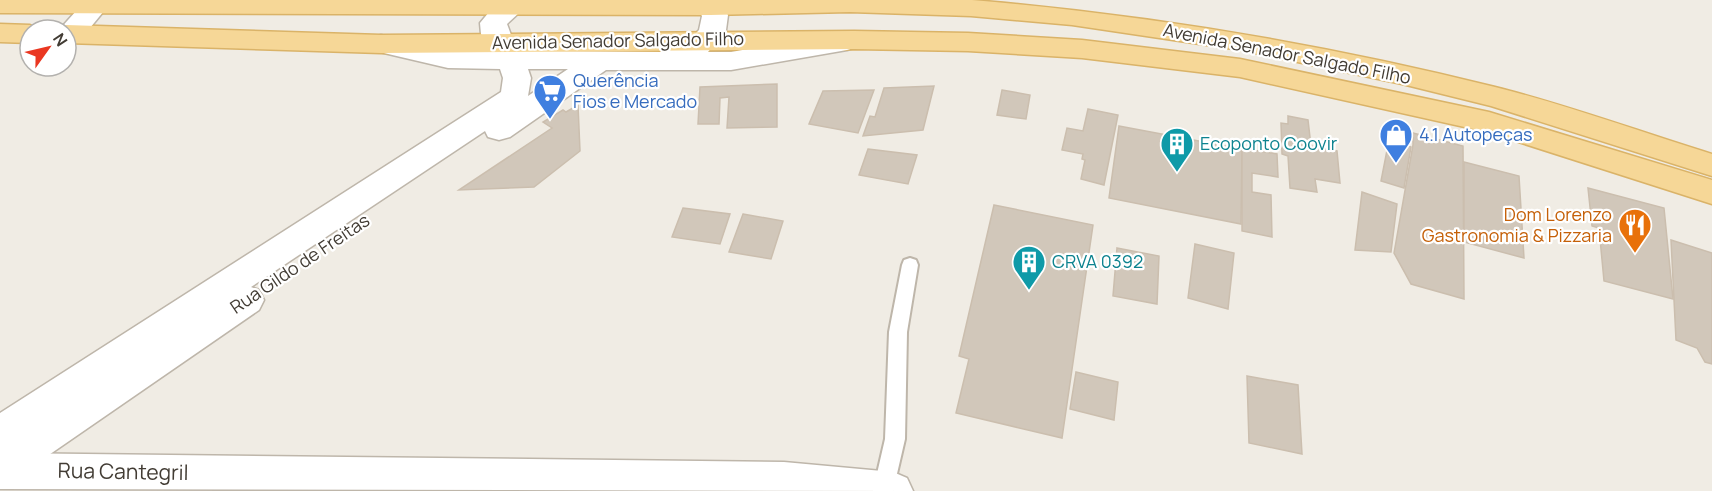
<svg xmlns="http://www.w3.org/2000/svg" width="1712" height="491" viewBox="0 0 1712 491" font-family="Manrope,sans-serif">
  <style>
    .building { fill: #d1c7ba; stroke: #cbbeae; stroke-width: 1.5 }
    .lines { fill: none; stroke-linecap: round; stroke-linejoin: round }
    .service-casing { stroke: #beb6aa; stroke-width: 4 }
    .minor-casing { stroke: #beb6aa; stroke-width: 3 }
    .tertiary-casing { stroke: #beb6aa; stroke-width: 3 }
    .primary-casing { stroke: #dab368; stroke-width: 3 }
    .service { fill: #fff; fill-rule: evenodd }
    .minor { fill: #fff; fill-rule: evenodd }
    .tertiary { fill: #fff; fill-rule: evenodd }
    .primary { fill: #f6d797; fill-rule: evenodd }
    .labels { text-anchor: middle; stroke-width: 4.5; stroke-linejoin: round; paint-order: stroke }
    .street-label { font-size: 18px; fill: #423c34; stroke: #fff }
    .shop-label { font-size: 18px; fill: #366cbe; stroke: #fff; text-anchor: start }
    .culture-label { font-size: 18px; fill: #0d838f; stroke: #fff; text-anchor: start }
    .food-label { font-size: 18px; fill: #c56008; stroke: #fff; text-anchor: end }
    .near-street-label { font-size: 21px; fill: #423c34; stroke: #fff }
  </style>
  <rect width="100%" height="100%" fill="#f0ece4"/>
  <!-- building -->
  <g class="building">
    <polygon points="777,84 777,127 727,128 729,97 720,98 719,124 698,124 700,87"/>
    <polygon points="934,86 923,130 863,136 870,116 875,117 884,88"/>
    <polygon points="874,90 858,133 809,124 823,91"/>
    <polygon points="1002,90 1030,95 1026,119 997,115"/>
    <polygon points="578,105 580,151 534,187 459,190 552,128 543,122 563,110 566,112"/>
    <polygon points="1088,109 1118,115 1104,185 1081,179 1085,160 1082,159 1083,154 1062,150 1067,128 1083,131"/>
    <polygon points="1288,116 1308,120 1311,146 1337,151 1340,183 1315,179 1317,192 1290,188 1288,156 1282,154 1281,123 1288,124"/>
    <polygon points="1119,126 1242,149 1241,224 1109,198"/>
    <polygon points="1413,133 1463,146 1464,299 1411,284 1394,253 1413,145"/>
    <polygon points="1389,140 1411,147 1404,188 1381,181"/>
    <polygon points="1242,148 1277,154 1278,177 1252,173 1252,192 1271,195 1272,237 1242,231"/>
    <polygon points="868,149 917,155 908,184 859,175"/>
    <polygon points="1464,162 1519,176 1524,258 1464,242"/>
    <polygon points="1588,188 1664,208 1673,299 1604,281 1599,228 1592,226"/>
    <polygon points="1362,192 1397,204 1391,252 1355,250"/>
    <polygon points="994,205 1093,225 1062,438 956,413 969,359 959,356"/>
    <polygon points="683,208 730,214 720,244 672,237"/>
    <polygon points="743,214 783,221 771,259 729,252"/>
    <polygon points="1671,240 1712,253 1712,364 1705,362 1697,348 1676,340"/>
    <polygon points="1195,244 1234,253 1228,309 1188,298"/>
    <polygon points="1117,248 1159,256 1157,304 1113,296"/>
    <polygon points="1076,372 1118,382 1114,420 1070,409"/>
    <polygon points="1247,376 1298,385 1302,454 1249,443"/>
  </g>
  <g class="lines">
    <!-- service casing -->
    <g class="service-casing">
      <polygon id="service" points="910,258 916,260 918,265 907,332 905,439 893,491 873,491 885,439 889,332 902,265 904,260"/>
    </g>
    <!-- minor casing -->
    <g class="minor-casing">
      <g id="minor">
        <polygon points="86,0 113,0 80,40 66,42 66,30 59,30"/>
        <polygon points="0,453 784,462 893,472 907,478 913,491 0,489"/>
      </g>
    </g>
    <!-- tertiary casing -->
    <g class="tertiary-casing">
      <path id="tertiary" d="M499 0H533L507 24 517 51 662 52 693 36 699 30 702 16 690 0H717L728 15 726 30 708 52H731L847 32 857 35 861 41 857 47 847 50 731 70H606L510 137 499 140 488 137 485 131 251 287 259 290 264 300 259 310 14 479 0 484V413L501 92 503 78 500 69 448 68 371 50 367 44 371 38 381 35 448 50H489L481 34 480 23ZM528 69H568L528 96 531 78Z"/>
    </g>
    <!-- primary casing -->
    <g class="primary-casing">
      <g id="primary">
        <path d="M0 0H972C1149 15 1323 44 1495 87 1568 105 1640 132 1712 154V176L1491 106 1402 84 1240 50 1072 25 971 16 850 12 710 15 0 13Z"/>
        <polygon points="0,24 30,25 41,30 30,30 30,43 0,42"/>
        <polygon points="66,25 381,35 854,31 968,33 1082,40 1240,59 1489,112 1712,180 1712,204 1487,132 1240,77 1082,58 968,51 854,49 381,53 66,43 66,30 55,30"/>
      </g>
    </g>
    <!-- service -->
    <use href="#service" class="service"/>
    <!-- minor -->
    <use href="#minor" class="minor"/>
    <!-- tertiary -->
    <use href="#tertiary" class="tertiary"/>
    <!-- primary -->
    <use href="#primary" class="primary"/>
  </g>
  <!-- icons -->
  <defs>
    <g id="supermarket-pin" transform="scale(1.725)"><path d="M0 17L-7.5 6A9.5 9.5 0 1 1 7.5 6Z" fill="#3f7fe0" stroke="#fff"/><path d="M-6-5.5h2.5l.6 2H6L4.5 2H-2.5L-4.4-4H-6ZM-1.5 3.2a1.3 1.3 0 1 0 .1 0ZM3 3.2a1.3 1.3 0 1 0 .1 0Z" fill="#fff"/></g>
    <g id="shop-pin" transform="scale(1.725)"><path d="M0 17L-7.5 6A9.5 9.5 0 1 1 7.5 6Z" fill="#3f7fe0" stroke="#fff"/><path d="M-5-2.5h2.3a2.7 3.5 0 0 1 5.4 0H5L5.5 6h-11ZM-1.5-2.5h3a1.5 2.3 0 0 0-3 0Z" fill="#fff"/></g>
    <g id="building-pin" transform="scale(1.725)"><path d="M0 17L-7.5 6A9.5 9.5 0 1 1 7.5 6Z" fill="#0f9aa8" stroke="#fff"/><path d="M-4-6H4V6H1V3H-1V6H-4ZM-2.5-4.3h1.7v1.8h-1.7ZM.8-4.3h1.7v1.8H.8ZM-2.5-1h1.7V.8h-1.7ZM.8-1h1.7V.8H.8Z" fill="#fff"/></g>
    <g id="restaurant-pin" transform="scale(1.725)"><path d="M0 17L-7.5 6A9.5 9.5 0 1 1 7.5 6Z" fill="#e8710a" stroke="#fff"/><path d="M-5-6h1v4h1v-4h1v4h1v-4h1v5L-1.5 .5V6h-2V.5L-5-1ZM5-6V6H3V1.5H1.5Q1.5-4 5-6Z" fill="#fff"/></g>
  </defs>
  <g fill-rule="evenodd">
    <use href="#supermarket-pin" x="550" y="91"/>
    <use href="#shop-pin" x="1396" y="135"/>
    <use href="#building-pin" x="1177" y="144"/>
    <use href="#restaurant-pin" x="1635" y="225"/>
    <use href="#building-pin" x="1029" y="262"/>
  </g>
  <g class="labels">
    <!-- street labels -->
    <g class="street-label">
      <text transform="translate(618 41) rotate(-1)" y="6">Avenida Senador Salgado Filho</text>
      <text transform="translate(1287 54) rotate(11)" y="6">Avenida Senador Salgado Filho</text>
      <text transform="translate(300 264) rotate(-34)" y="6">Rua Gildo de Freitas</text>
    </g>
    <!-- shop labels -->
    <g class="shop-label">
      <text x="573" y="87">Querência<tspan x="573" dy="21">Fios e Mercado</tspan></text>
      <text x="1419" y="141">4.1 Autopeças</text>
    </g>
    <!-- culture labels -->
    <g class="culture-label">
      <text x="1200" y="150">Ecoponto Coovir</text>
      <text x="1052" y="268">CRVA 0392</text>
    </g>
    <!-- food labels -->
    <g class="food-label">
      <text x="1612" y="221">Dom Lorenzo<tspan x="1612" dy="21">Gastronomia &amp; Pizzaria</tspan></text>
    </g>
    <!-- near-street labels -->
    <g class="near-street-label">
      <text transform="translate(123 472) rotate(1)" y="7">Rua Cantegril</text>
    </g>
  </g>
  <!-- north arrow -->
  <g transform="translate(48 48) rotate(56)"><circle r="28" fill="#ffffff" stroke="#b3b1ae" stroke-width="1.5"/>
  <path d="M0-4.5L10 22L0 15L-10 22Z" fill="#ea3721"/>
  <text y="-9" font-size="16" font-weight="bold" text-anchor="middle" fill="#423c34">N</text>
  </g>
</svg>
